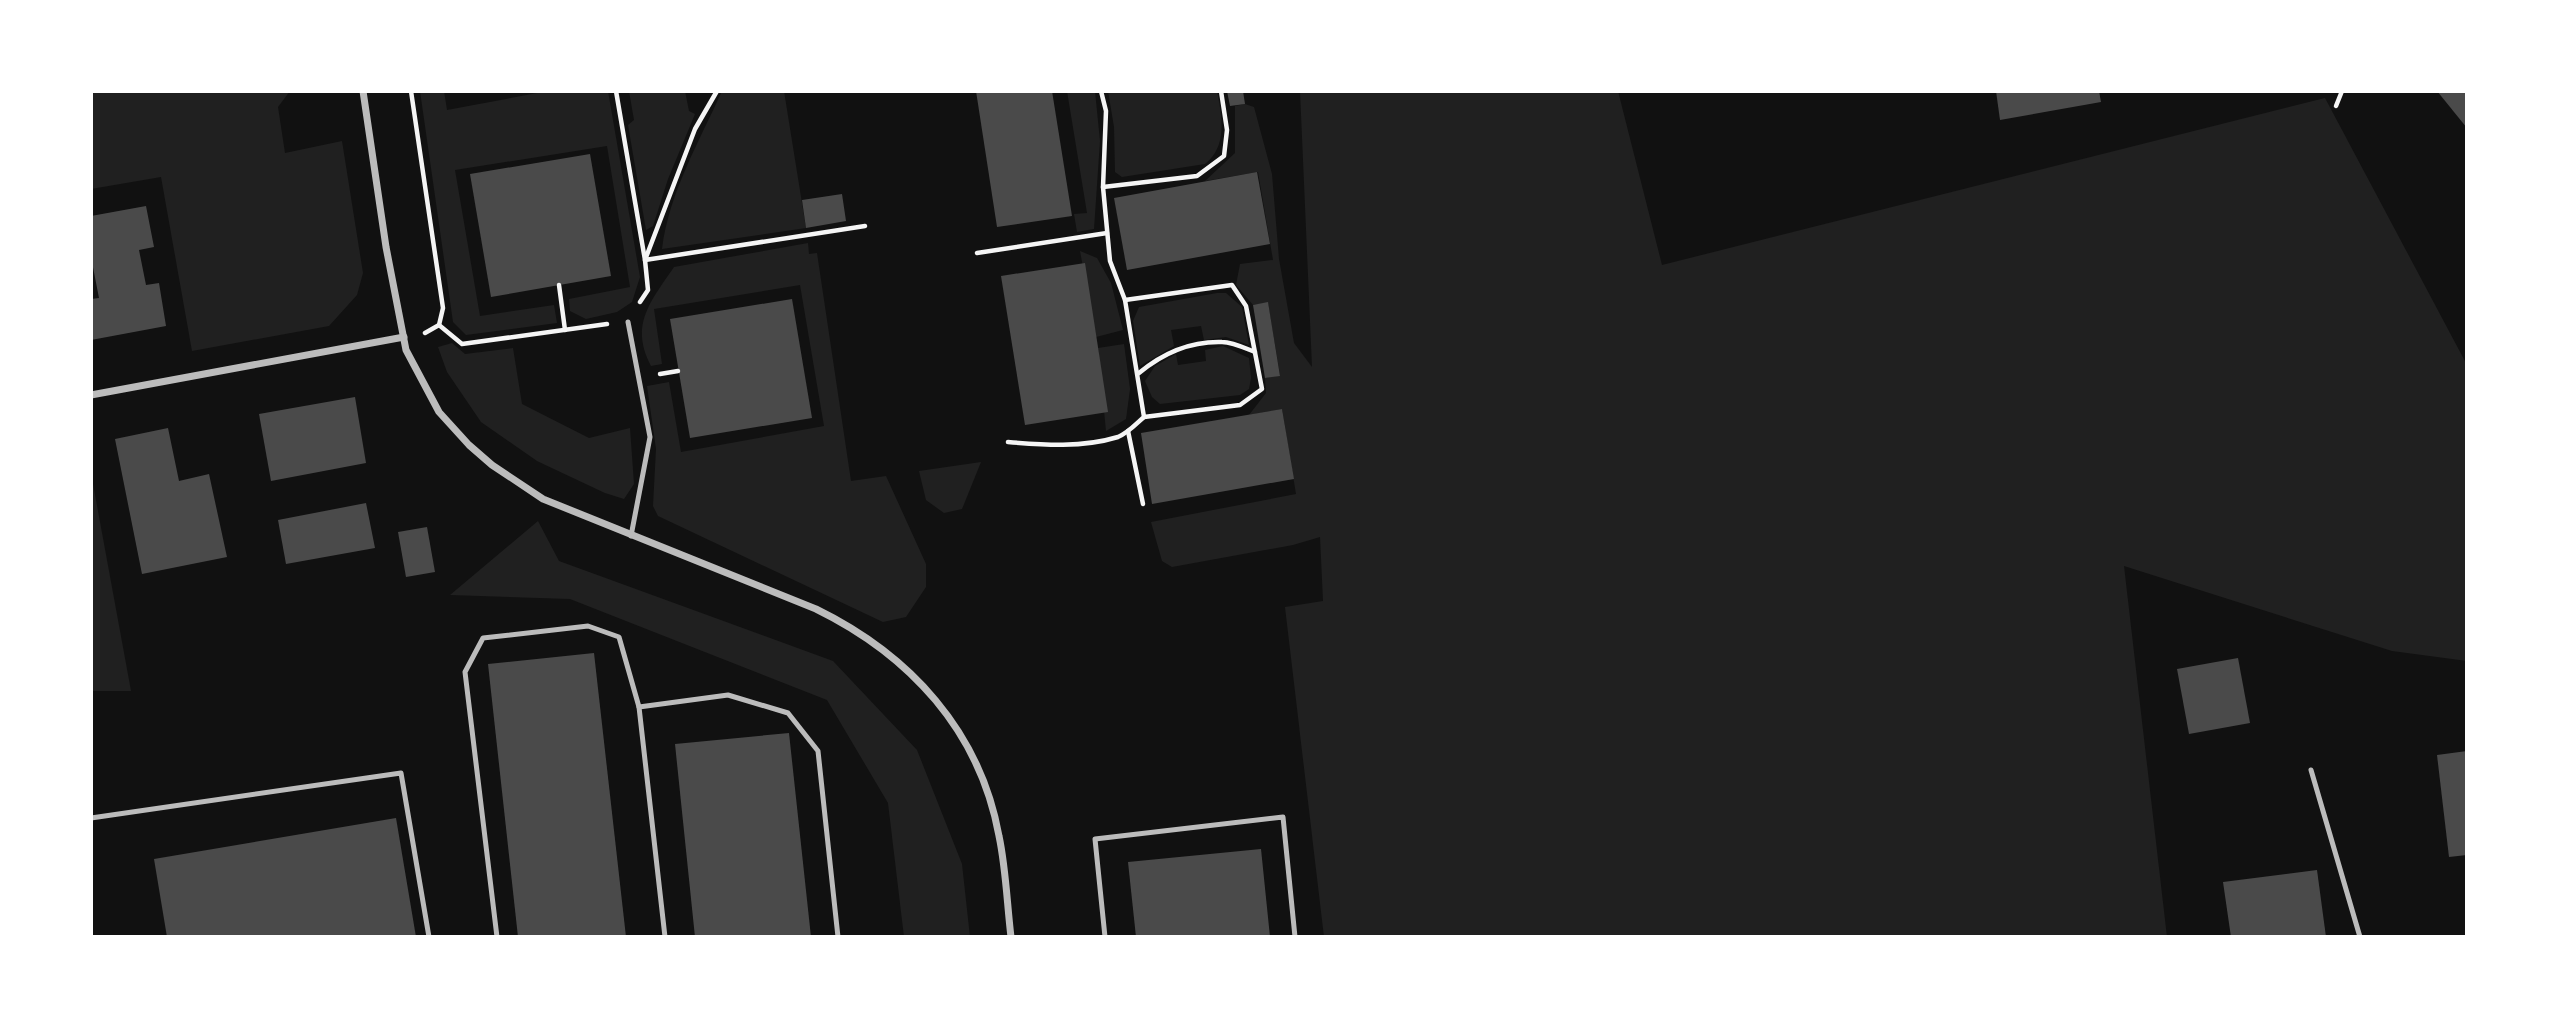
<svg xmlns="http://www.w3.org/2000/svg" width="2558" height="1028" viewBox="0 0 2558 1028" font-family="'Space Grotesk',sans-serif">
  <style>
    .green { fill: #202020 }
    .building { fill: #4a4a4a }
    .lines { fill: none; stroke-linecap: round; stroke-linejoin: round }
    .path { stroke: #f5f5f5; stroke-width: 4.5 }
    .service { stroke: #bcbcbc; stroke-width: 5 }
    .minor { stroke: #bcbcbc; stroke-width: 7 }
  </style>
  <rect width="100%" height="100%" fill="#111"/>
  <!-- green -->
  <g class="green">
    <polygon points="91,91 290,91 278,107 285,153 342,141 363,273 357,295 329,326 192,351 161,177 91,189"/>
    <polygon points="420,91 444,91 447,110 548,91 608,91 640,277 632,302 617,312 586,319 570,311 569,299 630,287 607,146 455,170 480,316 554,305 557,323 466,335 453,322"/>
    <polygon points="629,91 685,91 689,111 695,114 668,179 653,226 646,230 628,125 634,120"/>
    <path d="M722 91H784L806 228 662 249C669 193 699 142 722 91Z"/>
    <polygon points="1067,91 1095,91 1100,141 1094,229 1077,232 1074,214 1087,213"/>
    <path d="M1108 91H1217C1222 116 1228 146 1205 164L1122 177 1115 172 1114 127Z"/>
    <polygon points="1300,91 1618,91 1662,265 2325,98 2467,365 2467,661 2392,651 2124,566 2167,937 1324,937 1285,607 1323,601 1320,537 1293,545 1172,567 1162,561 1151,522 1296,494 1282,409 1249,415 1266,393 1265,378 1280,375 1268,303 1253,305 1236,285 1240,264 1273,260 1258,172 1205,181 1235,153 1235,106 1245,104 1254,107 1272,174 1279,259 1294,343 1312,367"/>
    <path d="M808 243 809 254 817 253 851 481 886 476 926 564V587L906 617 883 622 658 516 653 506 656 449 647 386 669 382 681 452 824 426 800 285 654 309 662 364 651 366C629 325 651 301 674 267Z"/>
    <polygon points="1080,251 1097,258 1111,283 1123,330 1096,337"/>
    <polygon points="1217,293 1226,293 1242,307 1249,345 1226,337 1204,340 1201,326 1171,330 1174,346 1140,366 1133,321 1139,307"/>
    <polygon points="452,343 465,354 513,348 522,404 589,438 630,428 634,484 624,499 605,493 537,461 481,422 447,372 438,347"/>
    <polygon points="1124,344 1130,389 1126,419 1106,431 1098,348"/>
    <polygon points="1223,346 1249,358 1251,378 1249,389 1240,395 1160,404 1152,397 1145,381 1155,366 1176,354 1178,365 1206,361 1205,350"/>
    <polygon points="981,462 962,509 944,513 926,500 919,471"/>
    <polygon points="91,473 131,691 91,691"/>
    <polygon points="538,521 559,561 833,661 917,750 962,864 970,937 904,937 888,803 827,700 570,599 450,595"/>
  </g>
  <!-- building -->
  <g class="building">
    <polygon points="976,91 1052,91 1072,216 997,227"/>
    <polygon points="1227,91 1243,91 1245,104 1230,106"/>
    <polygon points="1996,91 2099,91 2101,102 2000,120"/>
    <polygon points="2437,91 2467,91 2467,128"/>
    <polygon points="590,154 611,276 491,297 470,174"/>
    <polygon points="1257,172 1270,244 1127,270 1114,198"/>
    <polygon points="842,194 846,221 806,228 802,200"/>
    <polygon points="146,206 154,247 139,250 146,285 159,283 166,326 91,340 91,299 99,298 91,257 91,216"/>
    <polygon points="1085,263 1108,412 1025,425 1001,276"/>
    <polygon points="792,299 812,418 690,438 670,319"/>
    <polygon points="1268,302 1280,376 1265,378 1253,305"/>
    <polygon points="355,397 366,463 271,481 259,414"/>
    <polygon points="1282,409 1294,479 1152,504 1141,433"/>
    <polygon points="168,428 179,481 209,474 227,557 142,574 115,439"/>
    <polygon points="366,503 375,548 286,564 278,520"/>
    <polygon points="427,527 435,572 406,577 398,532"/>
    <polygon points="594,653 626,937 518,937 488,664"/>
    <polygon points="2238,658 2250,723 2189,734 2177,669"/>
    <polygon points="789,733 811,937 695,937 675,744"/>
    <polygon points="2467,751 2467,855 2449,857 2437,755"/>
    <polygon points="396,818 416,937 167,937 154,859"/>
    <polygon points="1261,849 1270,937 1136,937 1128,862"/>
    <polygon points="2317,870 2326,937 2231,937 2223,882"/>
  </g>
  <g class="lines">
    <!-- path -->
    <g class="path">
      <polyline points="411,91 443,308 439,325 425,333"/>
      <polyline points="616,91 645,260 648,290 640,302"/>
      <polyline points="717,91 695,129 645,260 865,226"/>
      <polyline points="2336,106 2342,91"/>
      <polyline points="1103,187 1197,176 1224,156 1227,130 1221,91"/>
      <polyline points="977,253 1107,233"/>
      <polyline points="559,285 565,330"/>
      <polyline points="1125,300 1232,285 1246,306 1262,389 1240,405 1144,417"/>
      <polyline points="439,325 462,344 607,324"/>
      <path d="M1139 373C1163 353 1190 341 1222 342 1232 342 1245 348 1255 352"/>
      <polyline points="660,374 678,371"/>
      <polyline points="1128,431 1143,504"/>
      <path d="M1008 442C1044 445 1082 448 1118 437 1128 433 1136 424 1144 417L1125 300 1110 261 1103 187 1106 111 1101 91"/>
    </g>
    <!-- service -->
    <g class="service">
      <polyline points="628,322 650,437 631,536"/>
      <polyline points="2311,770 2360,937"/>
      <polyline points="91,818 401,773 429,937"/>
      <polyline points="497,937 465,672 483,638 588,626 619,637 639,707"/>
      <polyline points="665,937 639,707 728,695 788,713 818,751 838,937"/>
      <polyline points="1105,937 1095,839 1283,817 1295,937"/>
    </g>
    <!-- minor -->
    <g class="minor">
      <path d="M363 91 386 247 406 350 439 412 469 445 492 465 543 499 816 609C910 655 980 731 999 836 1006 869 1007 904 1011 937"/>
      <polyline points="91,395 404,337"/>
    </g>
  </g>
  <!-- border -->
  <rect width="2558" height="1028" fill="none" stroke="#ffffff" stroke-width="186"/>
</svg>
